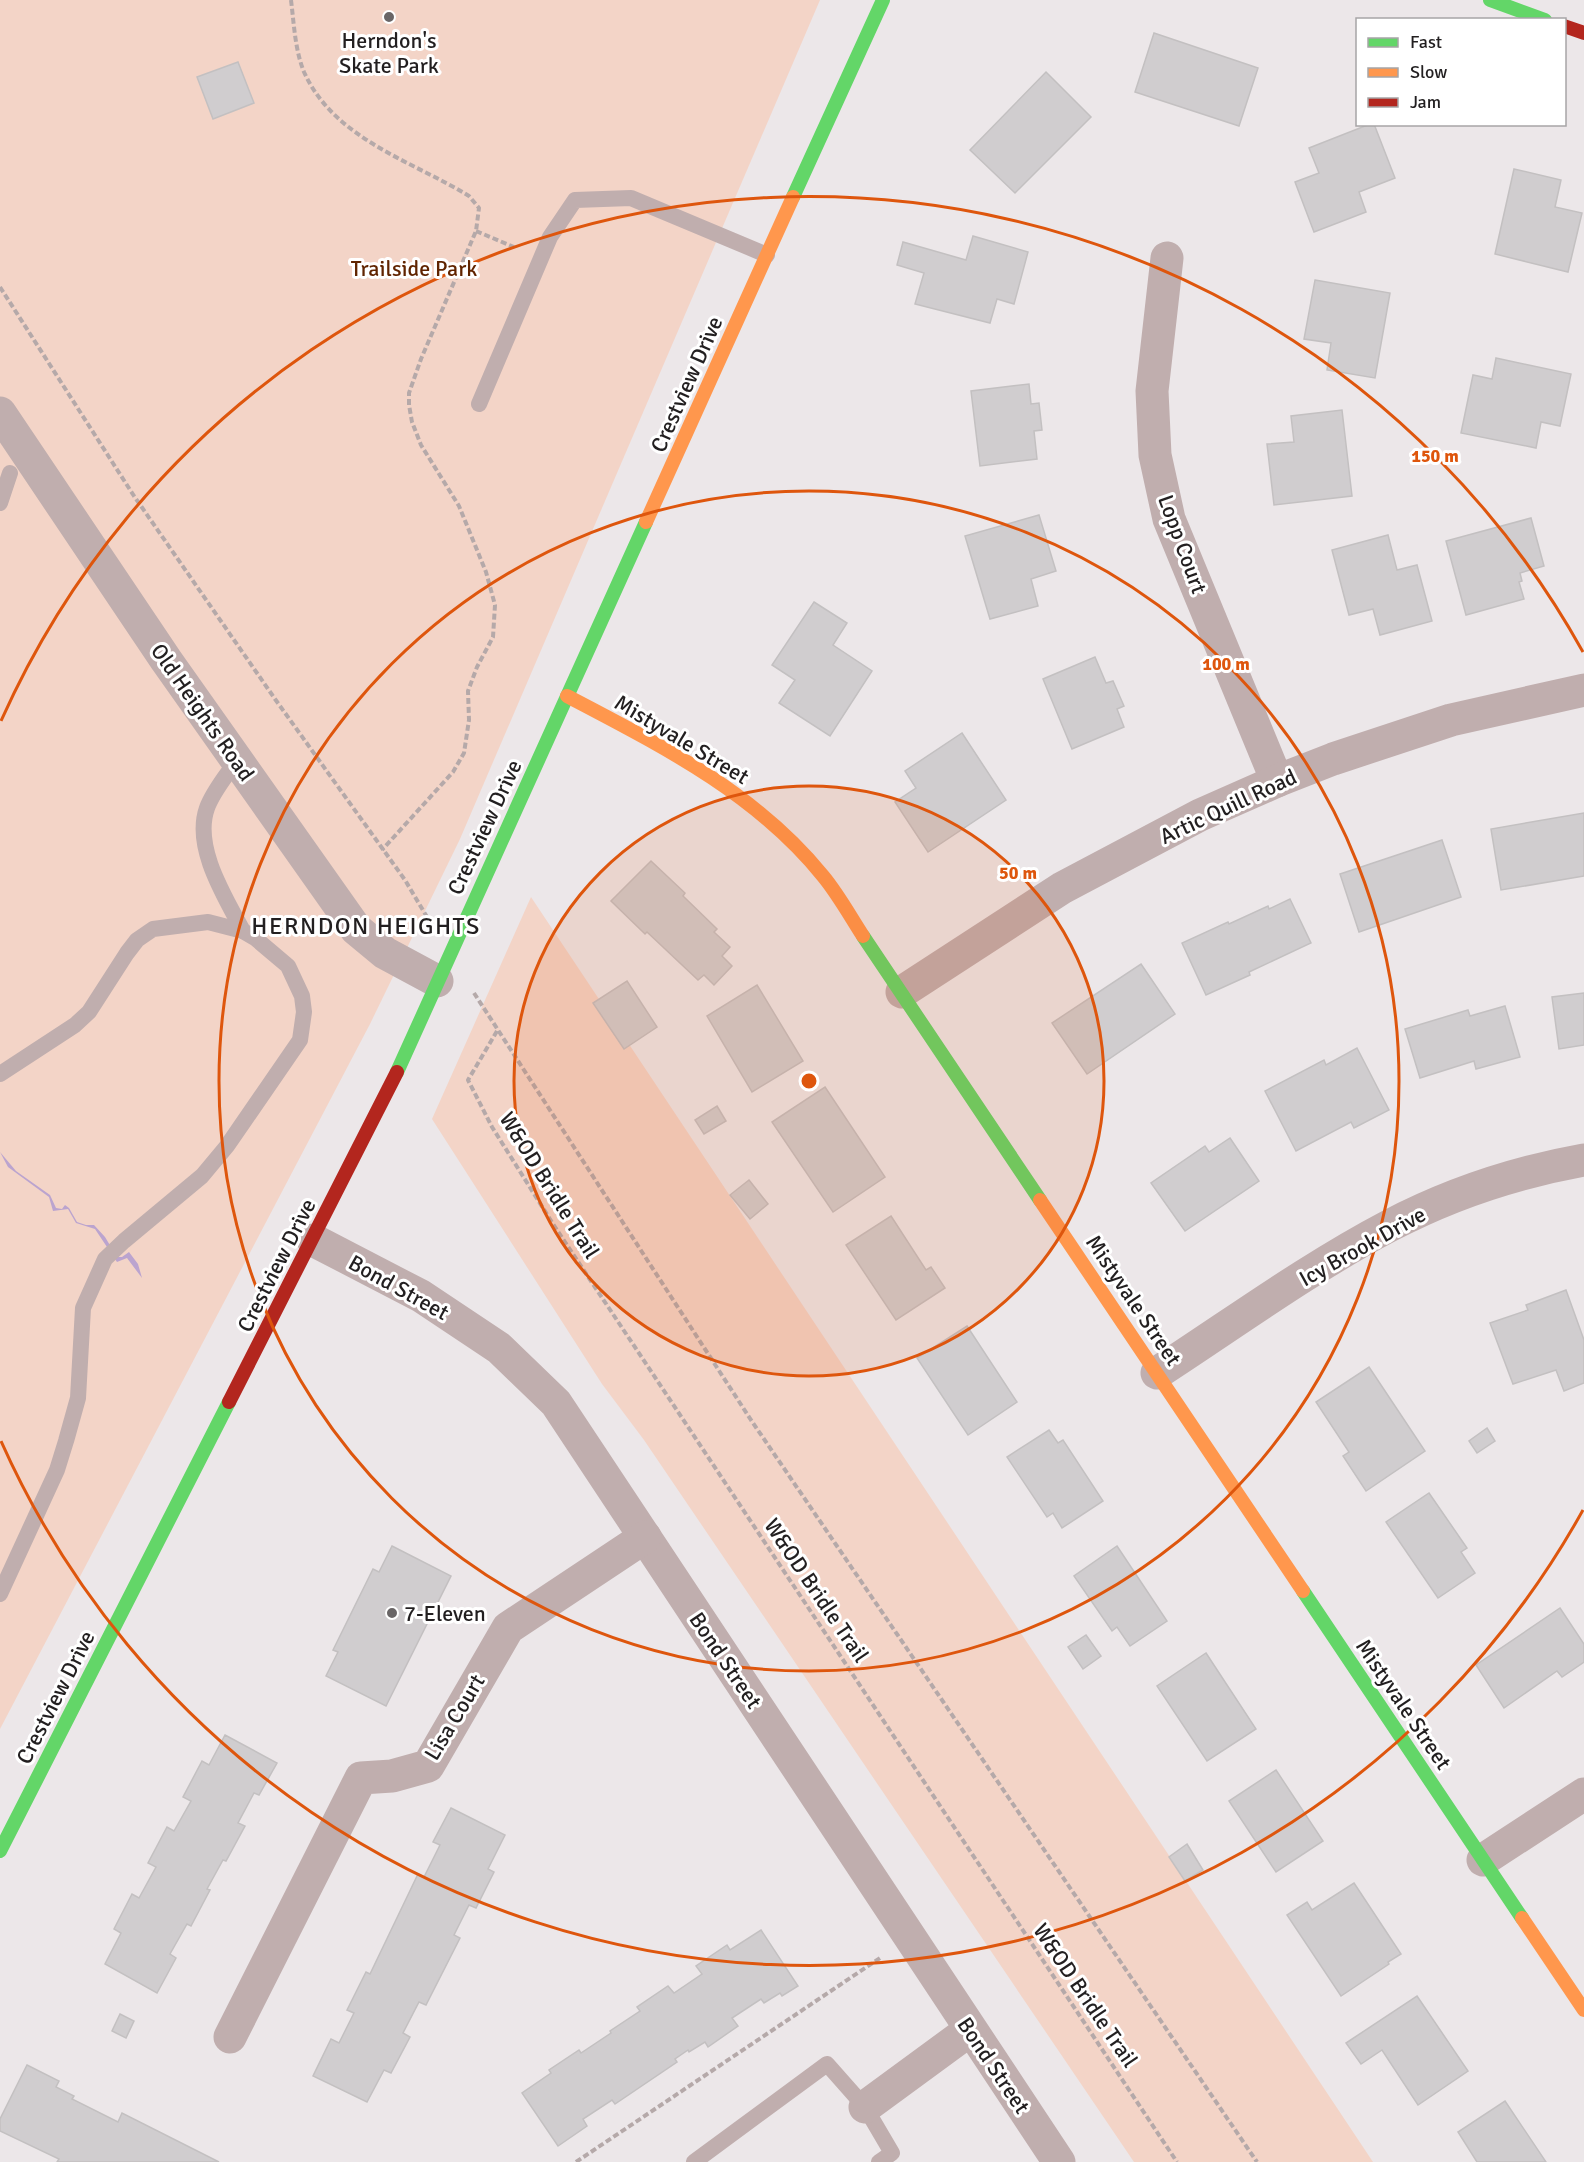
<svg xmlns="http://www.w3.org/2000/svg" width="1584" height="2162" viewBox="0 0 1584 2162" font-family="Signika,sans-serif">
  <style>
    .green { fill: #f3d4c7 }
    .water { fill: #bba4cf }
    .building { fill: #d0cdcf; stroke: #c3c0c1; stroke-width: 1.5 }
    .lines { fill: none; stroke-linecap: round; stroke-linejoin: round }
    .path { stroke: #b5a9a9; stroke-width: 4; stroke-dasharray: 6 3; stroke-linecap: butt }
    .lane { stroke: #c0aeae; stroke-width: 16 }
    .street { stroke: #c0aeae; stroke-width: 33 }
    .fast { stroke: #63d668; stroke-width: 14 }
    .slow { stroke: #ff974d; stroke-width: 14 }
    .jam { stroke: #b3261e; stroke-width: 14 }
    .ring { fill: none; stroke: #de560d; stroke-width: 3 }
    .poi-dot { fill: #696566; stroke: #fff; stroke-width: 2 }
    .labels { text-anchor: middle; stroke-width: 6; stroke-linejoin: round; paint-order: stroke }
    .poi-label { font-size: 22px; fill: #221f20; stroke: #fff }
    .park-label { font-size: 22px; fill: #602400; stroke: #fff }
    .street-label { font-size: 22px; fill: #221f20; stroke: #fff }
    .neighbourhood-label { font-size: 24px; letter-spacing: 1.5px; fill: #221f20; stroke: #fff }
    .centre { fill: #de560d; stroke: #fff; stroke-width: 3 }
    .ring-label { font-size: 18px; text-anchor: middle; font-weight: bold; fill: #de560d; stroke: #fff; stroke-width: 6; stroke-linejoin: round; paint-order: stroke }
  </style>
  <rect width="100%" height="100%" fill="#ece7e9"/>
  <!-- green -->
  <g class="green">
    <polygon points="0,0 820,0 460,839 370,1024 0,1729"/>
    <polygon points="531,897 1373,2162 1134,2162 644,1440 602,1384 432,1119"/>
  </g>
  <!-- water -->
  <polygon class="water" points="0,1152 16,1171 50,1195 56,1208 62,1209 65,1205 69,1208 77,1222 86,1225 94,1225 105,1237 117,1257 122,1257 129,1252 138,1264 142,1278 127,1258 117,1262 95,1229 76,1223 68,1209 53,1211 49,1197 8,1167"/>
  <!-- building -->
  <g class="building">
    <polygon points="1154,33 1258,68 1239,126 1135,92"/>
    <polygon points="238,62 254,103 213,119 197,77"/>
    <polygon points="1046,72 1091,117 1015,193 970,150"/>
    <polygon points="1370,124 1374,124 1395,178 1359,192 1366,212 1314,232 1295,182 1319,173 1309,148"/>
    <polygon points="1514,169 1561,180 1555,207 1582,213 1568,272 1495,254"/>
    <polygon points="973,236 1028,252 1014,304 997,299 990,323 915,304 924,273 897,265 903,242 966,260"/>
    <polygon points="1315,280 1390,293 1375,378 1327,370 1331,343 1304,339"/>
    <polygon points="1496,358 1571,374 1560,426 1541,422 1536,448 1461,433 1473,375 1492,379"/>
    <polygon points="1029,384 1031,404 1039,403 1042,430 1034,431 1037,459 980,466 971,391"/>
    <polygon points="1342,410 1352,496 1274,505 1267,444 1294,442 1291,416"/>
    <polygon points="1039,515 1056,571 1031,579 1038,606 990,619 965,536"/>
    <polygon points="1531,518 1544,566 1520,573 1522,581 1519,582 1524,599 1466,615 1446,541"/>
    <polygon points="1388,535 1397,570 1417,565 1432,621 1380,635 1373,609 1349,615 1332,550"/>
    <polygon points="814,602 847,623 833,645 872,671 830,736 779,703 795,680 772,665"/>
    <polygon points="1095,657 1106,683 1113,681 1124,706 1117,709 1124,727 1072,749 1043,679"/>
    <polygon points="962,733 1006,800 928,852 895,802 916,788 905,771"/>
    <polygon points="1584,813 1584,876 1501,890 1491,829"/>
    <polygon points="1442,840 1461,897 1359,932 1340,874"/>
    <polygon points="651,861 685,893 683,896 717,929 714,932 730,947 722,956 732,966 714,985 704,975 698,980 647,932 645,934 611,901"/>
    <polygon points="1290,899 1311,943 1249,972 1250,975 1206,995 1182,943 1228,922 1229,924 1268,906 1269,909"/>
    <polygon points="1141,964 1175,1014 1087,1074 1052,1023"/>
    <polygon points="627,981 657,1027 624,1049 593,1003"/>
    <polygon points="757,985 803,1061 752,1092 707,1016"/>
    <polygon points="1584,993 1584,1045 1559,1049 1552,997"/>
    <polygon points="1505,1006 1520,1057 1476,1069 1474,1061 1420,1078 1405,1029 1468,1010 1470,1016"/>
    <polygon points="1357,1048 1389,1110 1354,1128 1351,1122 1296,1151 1265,1091 1324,1060 1326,1065"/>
    <polygon points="825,1087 885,1177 833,1212 772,1122"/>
    <polygon points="717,1106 726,1121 704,1134 695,1120"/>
    <polygon points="1230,1138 1259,1181 1185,1231 1151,1183 1205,1146 1209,1152"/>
    <polygon points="749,1180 768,1204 750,1219 730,1195"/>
    <polygon points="891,1216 926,1270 931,1267 945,1288 896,1320 846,1245"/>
    <polygon points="1566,1290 1584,1340 1584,1383 1564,1391 1556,1370 1513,1384 1490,1323 1528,1310 1526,1305"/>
    <polygon points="967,1326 1017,1402 968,1435 917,1358"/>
    <polygon points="1369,1367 1425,1451 1366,1491 1343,1456 1349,1452 1316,1402"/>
    <polygon points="1487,1428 1495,1441 1477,1453 1469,1441"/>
    <polygon points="1049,1430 1058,1443 1063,1440 1103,1501 1062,1528 1053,1513 1047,1517 1007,1457"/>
    <polygon points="1429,1493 1467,1548 1461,1552 1475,1573 1438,1598 1386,1522"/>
    <polygon points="392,1546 451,1576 386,1706 326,1676 338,1652 333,1650 373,1569 379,1572"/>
    <polygon points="1117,1546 1167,1621 1130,1646 1117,1627 1112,1631 1074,1576"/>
    <polygon points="1560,1608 1584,1644 1584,1662 1562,1677 1557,1671 1504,1708 1476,1665"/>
    <polygon points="1086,1635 1101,1656 1083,1669 1068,1647"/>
    <polygon points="1206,1653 1256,1729 1207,1761 1157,1686"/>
    <polygon points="225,1735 277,1763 259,1795 254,1793 238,1823 245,1826 226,1861 223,1860 207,1889 210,1890 191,1926 187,1924 170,1954 176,1958 157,1993 105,1964 121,1933 114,1929 132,1894 139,1898 156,1867 148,1863 167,1827 174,1831 191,1801 183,1797 202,1761 209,1765"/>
    <polygon points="1276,1770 1323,1841 1276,1872 1229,1801"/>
    <polygon points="451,1808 505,1835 488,1869 494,1872 476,1908 469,1905 454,1935 460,1938 426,2005 419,2002 403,2033 410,2037 391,2073 384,2070 367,2102 313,2076 331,2039 339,2043 354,2013 347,2010 366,1972 370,1974 418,1874 424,1877 440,1845 433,1842"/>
    <polygon points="1187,1844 1203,1870 1185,1881 1169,1857"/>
    <polygon points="1354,1883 1401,1954 1388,1962 1389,1964 1341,1996 1287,1915 1307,1902 1312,1910"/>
    <polygon points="761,1930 798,1986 782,1996 780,1993 764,2003 761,1999 732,2018 738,2026 708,2047 705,2042 689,2052 688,2050 675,2059 677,2062 615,2104 612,2100 583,2119 587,2126 558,2146 522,2093 551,2073 549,2070 579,2050 581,2053 611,2033 610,2031 640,2011 637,2007 668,1986 674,1993 702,1974 696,1966 727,1945 730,1950"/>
    <polygon points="1417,1996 1468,2071 1418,2105 1382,2050 1361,2064 1346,2043"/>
    <polygon points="120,2014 134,2021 126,2038 112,2031"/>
    <polygon points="27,2065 59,2081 56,2087 74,2096 72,2099 118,2122 122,2113 219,2162 57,2162 59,2159 0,2131 0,2119"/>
    <polygon points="1505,2101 1546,2162 1477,2162 1458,2132"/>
  </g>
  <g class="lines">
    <!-- path -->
    <g class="path">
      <path d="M291 0C294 24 295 50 304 72 334 139 412 161 469 196L479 208 476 231 421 359 409 393V405L412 422 421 445 459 506 486 572 495 605 493 637 477 667 468 691 469 720 464 753 453 772 382 850"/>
      <polyline points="476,231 514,247"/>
      <polyline points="0,287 134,496 275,699 405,880 427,917"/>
      <polyline points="474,993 751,1420 1257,2162"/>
      <polyline points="497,1031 468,1080 492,1127 553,1224 1177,2162"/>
      <polyline points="576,2162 880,1958"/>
    </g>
    <!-- lane -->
    <g class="lane">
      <polyline points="479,404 550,237 575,200 631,198 767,255"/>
      <polyline points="0,503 10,473"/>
      <path d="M237 760C227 775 213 791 207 808 193 847 225 897 243 931"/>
      <polyline points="0,1074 75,1025 89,1012 127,953 137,940 153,929 208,922 243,931 255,938 288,966 302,996 304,1012 300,1040 227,1146 202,1176 124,1241 105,1259 83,1308 78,1398 66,1441 57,1470 0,1594"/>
      <polyline points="694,2162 827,2064 865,2107 892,2153 879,2162"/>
    </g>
    <!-- street -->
    <g class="street">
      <polyline points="1167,258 1152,391 1155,455 1169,519 1277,781"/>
      <polyline points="0,413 166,660 356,929 385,953 437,981"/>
      <polyline points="902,992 1062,888 1200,815 1277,781 1333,759 1451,720 1584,690"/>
      <polyline points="313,1240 421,1296 499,1348 556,1403 1059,2162"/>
      <path d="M1157 1373C1234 1323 1309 1268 1389 1226 1450 1194 1517 1172 1584 1160"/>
      <polyline points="1483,1860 1584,1794"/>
      <polyline points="230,2037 361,1778 392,1776 428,1766 508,1628 645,1537"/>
      <polyline points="865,2107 970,2030"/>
    </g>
    <!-- fast -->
    <g class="fast">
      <polyline points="1490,0 1545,20"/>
      <polyline points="793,197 883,0"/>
      <polyline points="863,936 1040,1200"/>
      <polyline points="397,1072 646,522"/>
      <polyline points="1303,1591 1522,1918"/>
      <polyline points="0,1851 229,1402"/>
    </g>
    <!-- slow -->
    <g class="slow">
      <polyline points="646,522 793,197"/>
      <path d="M567 696C660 745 755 792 823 876 838 894 850 916 863 936"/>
      <polyline points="1040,1200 1303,1591"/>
      <polyline points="1522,1918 1584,2010"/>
    </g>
    <!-- jam -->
    <g class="jam">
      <polyline points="1564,26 1584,33"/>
      <polyline points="229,1402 397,1072"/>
    </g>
  </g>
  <!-- distance rings -->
  <circle cx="809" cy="1081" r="295" fill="#de560d" fill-opacity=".12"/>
  <g class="ring">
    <circle cx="809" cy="1081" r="295"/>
    <circle cx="809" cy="1081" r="590"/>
    <path d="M1583 1510A885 885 0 0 1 1 1441M1 721A885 885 0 0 1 1583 652"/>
  </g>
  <!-- markers -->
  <g class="poi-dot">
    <circle cx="389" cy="17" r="6"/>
    <circle cx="392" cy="1613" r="6"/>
  </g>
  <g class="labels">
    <!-- poi labels -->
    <g class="poi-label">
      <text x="389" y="48">Herndon's<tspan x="389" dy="25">Skate Park</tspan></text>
      <text x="404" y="1621" text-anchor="start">7-Eleven</text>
    </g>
    <!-- park labels -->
    <g class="park-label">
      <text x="414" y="276">Trailside Park</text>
    </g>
    <!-- street labels -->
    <g class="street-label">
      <text transform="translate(686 384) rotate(-66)" y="8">Crestview Drive</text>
      <text transform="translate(1183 544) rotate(70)" y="8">Lopp Court</text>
      <text transform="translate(203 712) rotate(55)" y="8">Old Heights Road</text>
      <text transform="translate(682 739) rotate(31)" y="8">Mistyvale Street</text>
      <text transform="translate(1228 806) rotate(-25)" y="8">Artic Quill Road</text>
      <text transform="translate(484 827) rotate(-65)" y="8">Crestview Drive</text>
      <text transform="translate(550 1185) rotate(58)" y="8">W&amp;OD Bridle Trail</text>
      <text transform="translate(1362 1246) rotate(-29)" y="8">Icy Brook Drive</text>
      <text transform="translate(276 1265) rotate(-63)" y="8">Crestview Drive</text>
      <text transform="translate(399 1287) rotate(29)" y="8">Bond Street</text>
      <text transform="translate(1134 1300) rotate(56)" y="8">Mistyvale Street</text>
      <text transform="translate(817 1590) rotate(56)" y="8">W&amp;OD Bridle Trail</text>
      <text transform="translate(726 1660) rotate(56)" y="8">Bond Street</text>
      <text transform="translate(55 1697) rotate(-63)" y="8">Crestview Drive</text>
      <text transform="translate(1404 1704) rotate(56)" y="8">Mistyvale Street</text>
      <text transform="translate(454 1717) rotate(-59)" y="8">Lisa Court</text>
      <text transform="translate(1086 1995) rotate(56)" y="8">W&amp;OD Bridle Trail</text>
      <text transform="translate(994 2065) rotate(56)" y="8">Bond Street</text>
    </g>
    <!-- neighbourhood labels -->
    <g class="neighbourhood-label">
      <text x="366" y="934">HERNDON HEIGHTS</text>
    </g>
  </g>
  <circle cx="809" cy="1081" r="9" class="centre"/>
  <g class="ring-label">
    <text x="1435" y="462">150 m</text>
    <text x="1226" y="670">100 m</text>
    <text x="1018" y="879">50 m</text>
  </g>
  <!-- legend -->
  <rect x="1356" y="18" width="210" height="108" fill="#ffffff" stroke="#a7a5a6" stroke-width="1.5"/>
  <rect x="1368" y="38" width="30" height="9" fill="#63d668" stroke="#a7a5a6" stroke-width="1.5"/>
  <text x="1410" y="48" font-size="18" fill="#221f20">Fast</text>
  <rect x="1368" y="68" width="30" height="9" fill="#ff974d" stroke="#a7a5a6" stroke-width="1.5"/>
  <text x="1410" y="78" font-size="18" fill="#221f20">Slow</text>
  <rect x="1368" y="98" width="30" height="9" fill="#b3261e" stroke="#a7a5a6" stroke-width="1.5"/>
  <text x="1410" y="108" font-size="18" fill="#221f20">Jam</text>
</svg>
